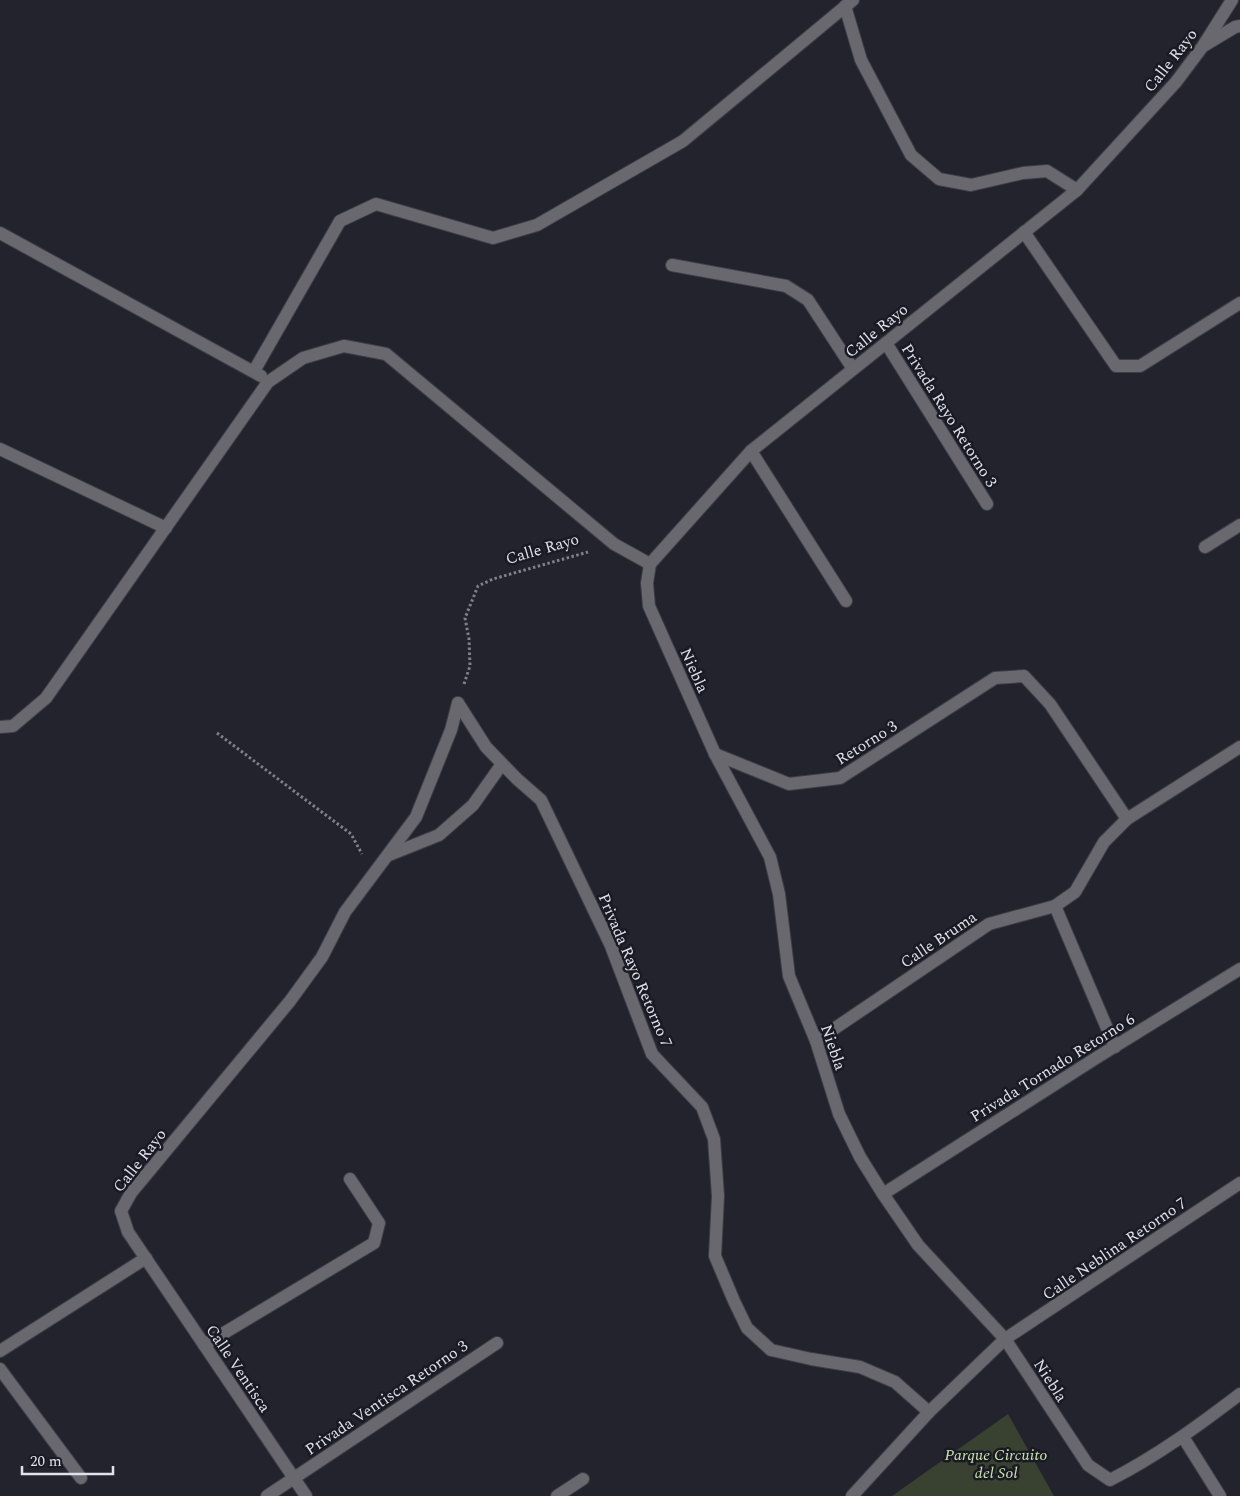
<svg xmlns="http://www.w3.org/2000/svg" width="1240" height="1496" viewBox="0 0 1240 1496" font-family="Spectral,serif">
  <style>
    .green { fill: #394230 }
    .lines { fill: none; stroke-linecap: round; stroke-linejoin: round }
    .minor-casing { stroke: #3e3e48; stroke-width: 14 }
    .path { stroke: #80808a; stroke-width: 3; stroke-dasharray: 2.5 2.5; stroke-linecap: butt }
    .minor { stroke: #68686e; stroke-width: 12 }
    .labels { text-anchor: middle; stroke-width: 5; stroke-linejoin: round; paint-order: stroke }
    .street-label { font-size: 16px; fill: #e1e1e9; stroke: #191a24 }
    .park-label { font-size: 16px; font-style: italic; fill: #c9e5ac; stroke: #191a24 }
  </style>
  <rect width="100%" height="100%" fill="#23232e"/>
  <!-- green -->
  <polygon class="green" points="1008,1414 1054,1496 892,1496"/>
  <g class="lines">
    <!-- minor casing -->
    <g class="minor-casing">
      <g id="minor">
        <polyline points="845,6 861,60 911,155 939,179 971,185 1023,173 1047,171 1077,190"/>
        <polyline points="1205,45 1235,27 1240,26"/>
        <polyline points="1024,232 1116,366 1140,366 1240,303"/>
        <polyline points="0,233 261,376"/>
        <polyline points="672,265 786,286 808,300 853,369"/>
        <polyline points="886,343 987,504"/>
        <polyline points="254,371 340,221 376,204 493,238 537,225 683,141 853,0"/>
        <polyline points="0,449 166,528"/>
        <polyline points="751,451 846,601"/>
        <polyline points="1205,547 1240,525"/>
        <path d="M650 564 647 583 649 606 715 754 770 857 779 894 789 976 816 1041 839 1114 860 1157 883 1194 918 1245 1005 1339 1088 1465 1110 1480C1157 1456 1198 1426 1240 1394"/>
        <polyline points="458,703 486,747 517,779 541,800 611,946 652,1054 702,1107 714,1139 718,1196 715,1256 734,1301 747,1328 771,1350 811,1359 860,1367 895,1382 929,1412"/>
        <polyline points="0,727 13,726 46,698 268,382 303,358 344,346 386,354 614,544 650,564 751,451 1077,190 1176,82 1203,46 1232,0"/>
        <polyline points="715,754 789,784 840,778 995,678 1024,676 1050,704 1127,819"/>
        <polyline points="389,855 439,835 473,805 502,764"/>
        <polyline points="1055,906 1115,1047"/>
        <polyline points="816,1041 989,924 1055,906 1075,892 1104,842 1127,819 1240,747"/>
        <polyline points="883,1194 1096,1058 1240,969"/>
        <polyline points="204,1345 374,1243 379,1223 350,1179"/>
        <polyline points="0,1351 146,1258"/>
        <polyline points="0,1369 81,1478"/>
        <polyline points="1183,1437 1220,1496"/>
        <polyline points="267,1496 497,1343"/>
        <polyline points="306,1496 128,1232 121,1211 131,1193 290,1001 322,957 345,912 416,817 451,730 458,703"/>
        <polyline points="557,1496 583,1479"/>
        <polyline points="852,1496 929,1412 1005,1339 1240,1183"/>
      </g>
    </g>
    <!-- path -->
    <g class="path">
      <polyline points="464,684 470,666 469,639 465,618 478,586 493,579 588,552"/>
      <polyline points="217,733 351,834 362,854"/>
    </g>
    <!-- minor -->
    <use href="#minor" class="minor"/>
  </g>
  <g class="labels">
    <!-- street labels -->
    <g class="street-label">
      <text transform="translate(1170 60) rotate(-52)" y="6">Calle Rayo</text>
      <text transform="translate(876 330) rotate(-39)" y="6">Calle Rayo</text>
      <text transform="translate(950 415) rotate(58)" y="6">Privada Rayo Retorno 3</text>
      <text transform="translate(542 548) rotate(-16)" y="6">Calle Rayo</text>
      <text transform="translate(695 670) rotate(66)" y="6">Niebla</text>
      <text transform="translate(866 742) rotate(-32)" y="6">Retorno 3</text>
      <text transform="translate(938 939) rotate(-34)" y="6">Calle Bruma</text>
      <text transform="translate(636 970) rotate(67)" y="6">Privada Rayo Retorno 7</text>
      <text transform="translate(834 1047) rotate(71)" y="6">Niebla</text>
      <text transform="translate(1052 1067) rotate(-32)" y="6">Privada Tornado Retorno 6</text>
      <text transform="translate(139 1160) rotate(-52)" y="6">Calle Rayo</text>
      <text transform="translate(1114 1248) rotate(-34)" y="6">Calle Neblina Retorno 7</text>
      <text transform="translate(239 1368) rotate(56)" y="6">Calle Ventisca</text>
      <text transform="translate(1051 1380) rotate(57)" y="6">Niebla</text>
      <text transform="translate(386 1397) rotate(-34)" y="6">Privada Ventisca Retorno 3</text>
    </g>
    <!-- park labels -->
    <g class="park-label">
      <text x="996" y="1460">Parque Circuito<tspan x="996" dy="18">del Sol</tspan></text>
    </g>
  </g>
  <!-- scale -->
  <path d="M22 1466v8h91v-8" fill="none" stroke="#e1e1e9" stroke-width="2.5"/>
  <text x="30" y="1466" font-size="15" fill="#e1e1e9" stroke="#191a24" stroke-width="4" paint-order="stroke">20 m</text>
</svg>
